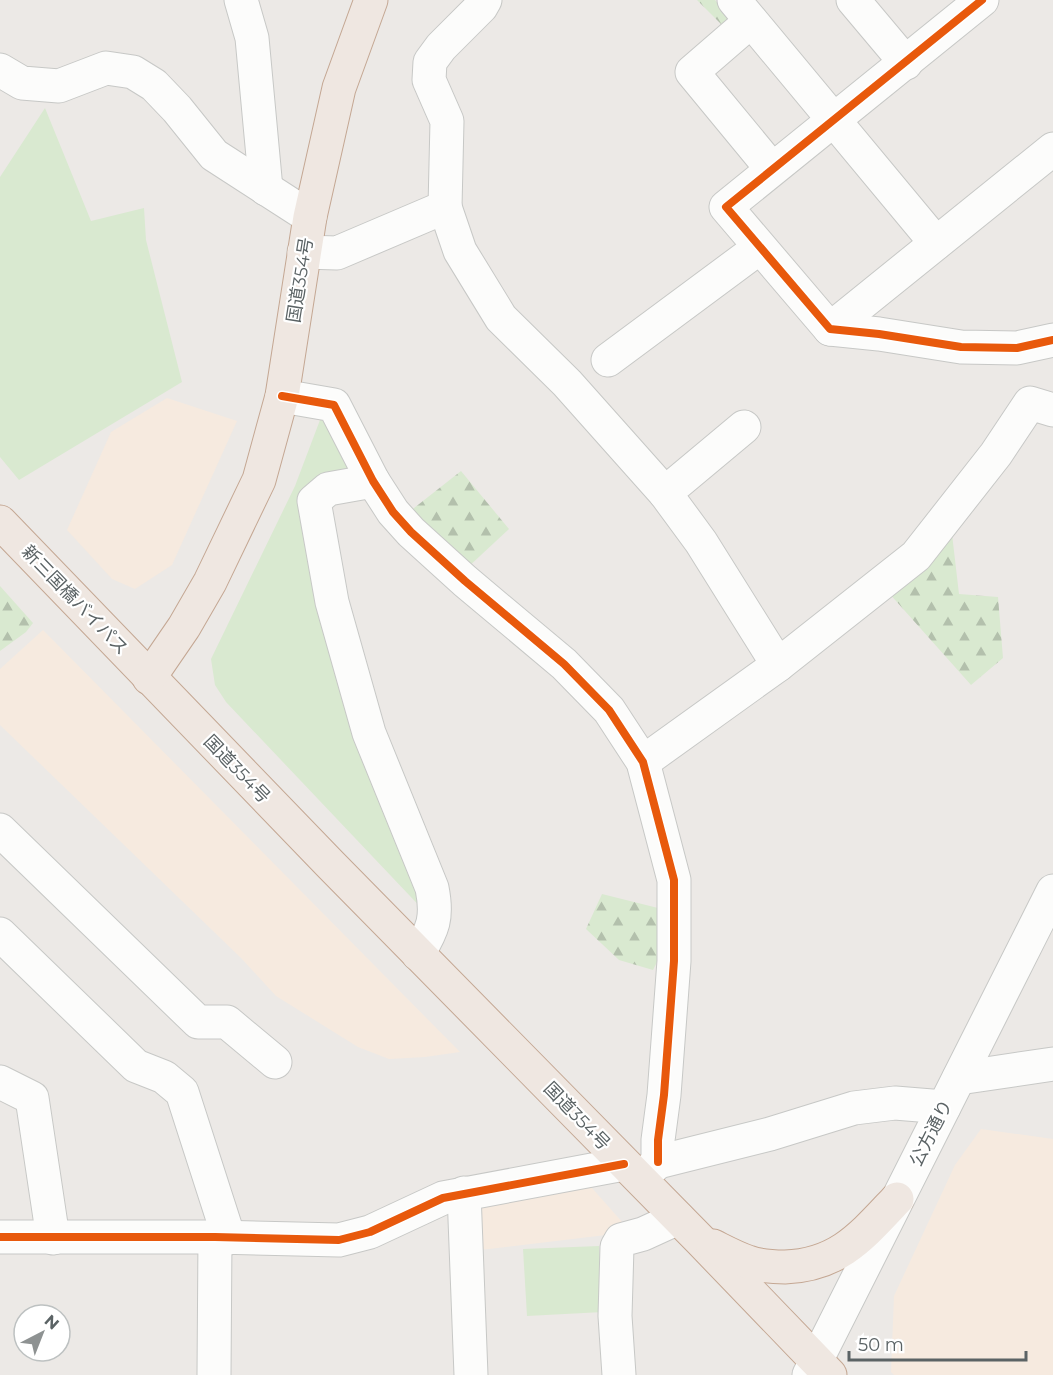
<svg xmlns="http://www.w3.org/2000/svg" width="1053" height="1375" viewBox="0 0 1053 1375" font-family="Montserrat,'Noto Sans JP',sans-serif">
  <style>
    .commercial { fill: #f6eadf }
    .green { fill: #d9e9d0 }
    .forest { fill: url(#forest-firs) }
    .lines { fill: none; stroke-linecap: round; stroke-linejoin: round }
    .minor-casing { stroke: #c7c8c6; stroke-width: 35 }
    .highway-casing { stroke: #c4a793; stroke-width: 35 }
    .minor { stroke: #fcfcfb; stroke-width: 33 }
    .highway { stroke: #efe7e1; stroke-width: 33 }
    .cycleway-casing { stroke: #fff; stroke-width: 11 }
    .cycleway { stroke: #e8590c; stroke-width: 8 }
    .labels { text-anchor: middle; stroke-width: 4.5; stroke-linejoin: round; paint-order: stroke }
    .street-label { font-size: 18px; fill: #5b6365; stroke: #fff }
  </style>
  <defs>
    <pattern id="forest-firs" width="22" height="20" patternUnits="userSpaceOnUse" patternTransform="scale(1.5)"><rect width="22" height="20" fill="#d9e9d0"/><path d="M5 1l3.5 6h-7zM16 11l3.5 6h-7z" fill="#b3c0ac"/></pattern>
  </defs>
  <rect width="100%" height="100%" fill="#ece9e6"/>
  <!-- commercial -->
  <g class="commercial">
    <polygon points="167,398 237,421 172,565 135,589 112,579 67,530 111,432"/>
    <polygon points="43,630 460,1052 425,1057 389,1059 358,1047 276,996 241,958 0,725 0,669"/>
    <polygon points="981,1129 1053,1139 1053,1375 894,1375 891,1372 894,1296 955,1165"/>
    <polygon points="584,1179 631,1232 472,1251 465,1194"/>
  </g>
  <!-- green -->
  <g class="green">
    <polygon points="45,108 91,221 144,208 146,240 182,382 19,480 0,457 0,177"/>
    <polygon points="320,420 331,421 358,472 304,517 428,915 226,702 215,685 211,659 295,486"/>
    <polygon points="599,1246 603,1312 527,1316 523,1249"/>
  </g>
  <!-- forest -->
  <g class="forest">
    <polygon points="697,0 715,0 734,20 721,24"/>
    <polygon points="461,471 509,529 466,569 409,512"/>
    <polygon points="952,534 959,594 998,597 1003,658 971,685 888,592"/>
    <polygon points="0,586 33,623 26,632 0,651"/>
    <polygon points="602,894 658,908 666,944 653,970 619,960 586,929"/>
  </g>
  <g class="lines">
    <!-- minor casing -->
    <g class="minor-casing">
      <g id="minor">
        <polyline points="241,0 252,38 266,189"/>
        <polyline points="734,0 936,243"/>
        <polyline points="853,0 906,63"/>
        <polyline points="982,0 726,207 830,329 879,334 961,347 1017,348 1053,340"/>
        <polyline points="751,21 692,72 772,169"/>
        <polyline points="0,70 22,83 59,86 106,68 133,72 154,85 177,109 214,155 310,217"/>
        <polyline points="445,207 460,251 501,318 567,383 665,493"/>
        <polyline points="304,252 337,253 445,207 447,121 429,80 430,62 441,47 481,7 485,0"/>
        <polyline points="830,329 1053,149"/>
        <polyline points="608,360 759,248"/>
        <polyline points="282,396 334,405 373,481 393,512 411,532 465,581 564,664 609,710 643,762 674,880 674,961 664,1095 658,1140 658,1162"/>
        <polyline points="744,427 665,493 701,542 778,665"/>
        <path d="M373 481 328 489 314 501 332 602 369 733 432 888C438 918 433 929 418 954"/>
        <polyline points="643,762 778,665 916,556 996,454 1030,403 1053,410"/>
        <polyline points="0,830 198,1022 227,1022 275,1062"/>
        <polyline points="0,934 136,1066 164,1077 182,1092 229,1238"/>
        <polyline points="959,1078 1053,1064"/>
        <polyline points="0,1082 32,1098 53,1238"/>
        <polyline points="643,1176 658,1162 770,1134 854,1108 895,1103 944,1107"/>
        <polyline points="464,1193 471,1375"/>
        <polyline points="0,1237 215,1237 339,1240 370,1232 443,1198 624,1164"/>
        <polyline points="214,1375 215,1237"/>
        <polyline points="619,1375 615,1316 617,1247 621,1240 643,1234 678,1218"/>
        <polyline points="809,1375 1053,891"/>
      </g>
    </g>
    <!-- highway casing -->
    <g class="highway-casing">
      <g id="highway">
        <polyline points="0,522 331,865 701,1241 830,1375"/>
        <polyline points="149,678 184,627 210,582 259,480 282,396 310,217 339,88 371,0"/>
        <path d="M713 1246C725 1252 736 1258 748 1262 759 1266 773 1267 785 1267 839 1265 862 1236 897 1199"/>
      </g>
    </g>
    <!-- minor -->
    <use href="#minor" class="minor"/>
    <!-- highway -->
    <use href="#highway" class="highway"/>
    <!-- cycleway casing -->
    <g class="cycleway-casing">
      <g id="cycleway">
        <polyline points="982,0 726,207 830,329 879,334 961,347 1017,348 1053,340"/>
        <polyline points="282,396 334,405 373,481 393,512 411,532 465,581 564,664 609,710 643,762 674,880 674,961 664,1095 658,1140 658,1162"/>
        <polyline points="0,1237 215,1237 339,1240 370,1232 443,1198 624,1164"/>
      </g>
    </g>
    <!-- cycleway -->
    <use href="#cycleway" class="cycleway"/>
  </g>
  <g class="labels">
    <!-- street labels -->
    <g class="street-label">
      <text transform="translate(300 280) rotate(-81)" y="6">国道354号</text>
      <text transform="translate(75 600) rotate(46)" y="6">新三国橋バイパス</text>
      <text transform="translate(237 769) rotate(46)" y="6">国道354号</text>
      <text transform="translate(577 1116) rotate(46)" y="6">国道354号</text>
      <text transform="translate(931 1133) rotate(-63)" y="6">公方通り</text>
    </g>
  </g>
  <!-- north arrow -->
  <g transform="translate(42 1333) rotate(42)"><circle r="28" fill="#ffffff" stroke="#bdc1c1" stroke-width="1.5"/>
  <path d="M0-4.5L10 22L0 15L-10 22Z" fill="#8e9292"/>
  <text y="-9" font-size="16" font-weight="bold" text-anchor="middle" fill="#5b6365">N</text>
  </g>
  <!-- scale -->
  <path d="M849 1351v9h177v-9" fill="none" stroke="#5b6365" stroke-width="3"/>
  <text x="858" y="1351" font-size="18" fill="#5b6365" stroke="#ffffff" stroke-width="4.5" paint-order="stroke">50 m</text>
</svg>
